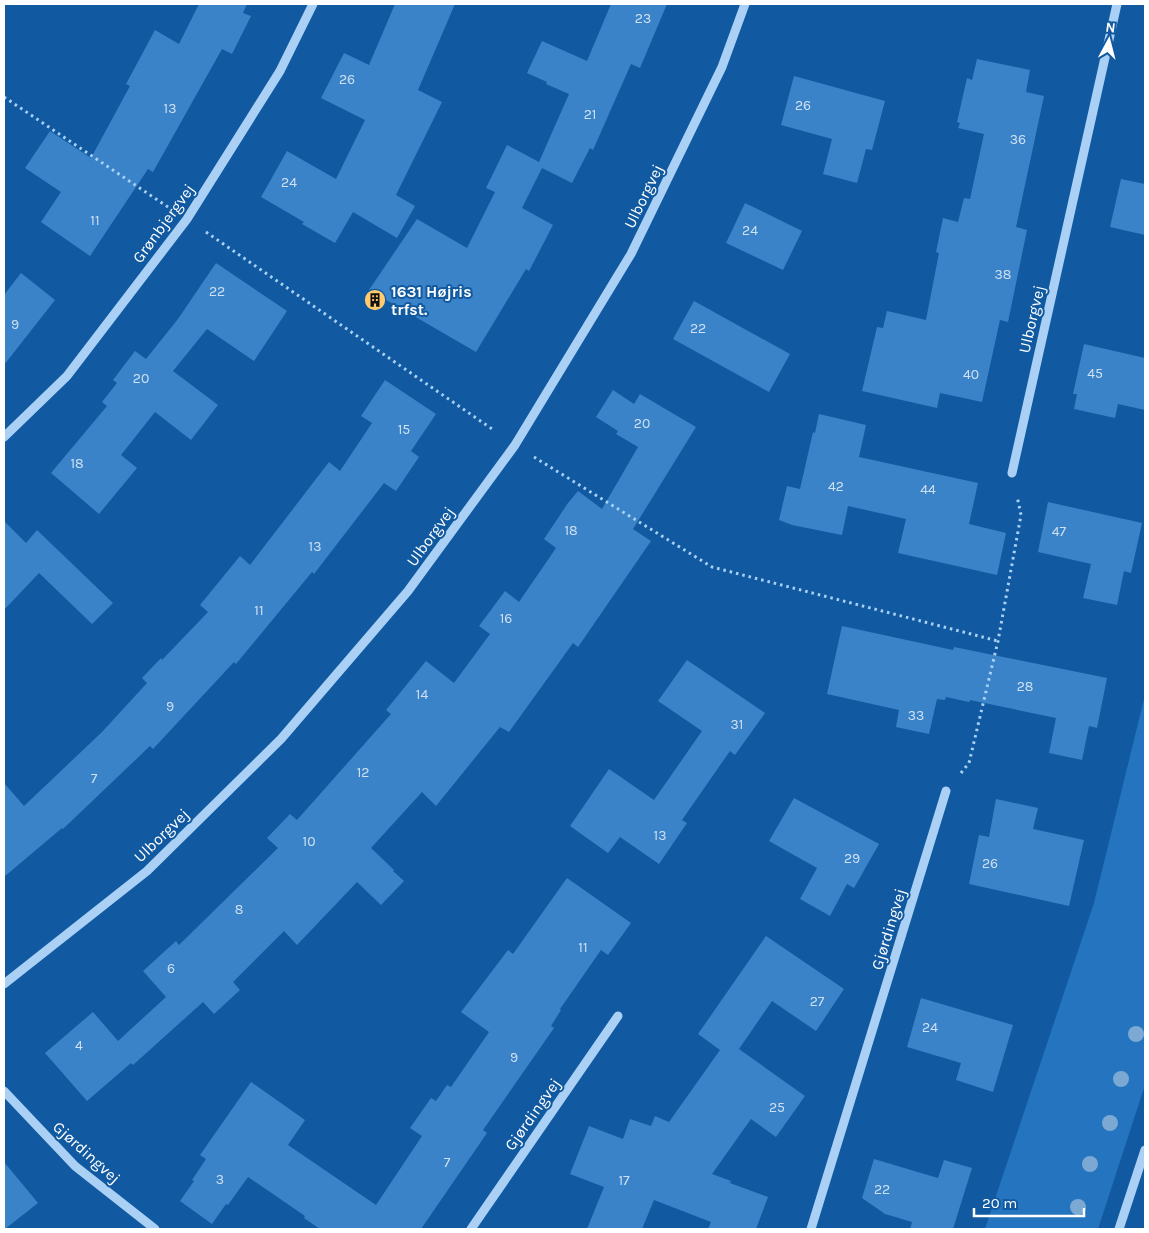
<svg xmlns="http://www.w3.org/2000/svg" width="1149" height="1233" viewBox="0 0 1149 1233" font-family="Karla,sans-serif">
  <style>
    .green { fill: #2474bf }
    .building { fill: #3a83c8 }
    .lines { fill: none; stroke-linecap: round; stroke-linejoin: round }
    .path { stroke: #aad1f5; stroke-width: 3; stroke-dasharray: 2.5 4; stroke-linecap: butt }
    .minor { stroke: #aad1f5; stroke-width: 9 }
    .tree { fill: #7ca9d4 }
    .labels { text-anchor: middle; stroke-width: 4; stroke-linejoin: round; paint-order: stroke }
    .number-label { font-size: 14px; fill: #cee0f1 }
    .street-label { font-size: 16px; fill: #fff; stroke: #115aa1 }
    .poi-label { font-size: 16px; font-weight: bold; fill: #fff; stroke: #115aa1; text-anchor: start }
  </style>
  <rect width="100%" height="100%" fill="#115aa1"/>
  <!-- green -->
  <polygon class="green" points="1145,695 1145,1085 1098,1229 985,1229 1094,903"/>
  <!-- building -->
  <g class="building">
    <polygon points="199,4 247,4 243,13 251,16 232,54 222,49 153,172 148,169 90,256 41,222 61,192 25,168 50,131 91,158 130,86 126,84 155,30 179,44"/>
    <polygon points="395,4 455,4 418,90 442,102 396,195 415,206 397,238 353,212 335,243 302,224 304,222 261,197 287,151 336,179 365,120 321,98 344,53 369,65"/>
    <polygon points="611,4 667,4 640,68 631,64 593,150 590,148 572,183 542,168 522,208 553,225 529,271 526,269 476,352 369,290 417,219 467,248 495,192 486,188 507,145 539,162 569,94 546,84 547,82 527,73 542,41 587,61"/>
    <polygon points="977,59 1030,70 1026,92 1044,96 1016,227 1027,230 1008,322 1000,320 982,402 940,393 937,408 862,391 877,327 883,328 887,311 926,320 939,253 936,252 943,218 958,222 964,198 970,199 984,134 958,128 960,123 957,122 967,78 972,80"/>
    <polygon points="794,76 885,101 872,150 866,149 857,183 823,174 832,139 781,125"/>
    <polygon points="1121,179 1145,184 1145,235 1110,227"/>
    <polygon points="745,203 802,231 783,270 726,243"/>
    <polygon points="216,263 287,311 254,361 207,329 173,371 218,405 191,440 155,412 121,455 137,468 99,514 51,473 107,406 102,402 117,383 113,380 135,351 146,359 178,319"/>
    <polygon points="21,273 55,300 4,365 4,295"/>
    <polygon points="694,301 790,354 769,392 673,339"/>
    <polygon points="1084,344 1145,358 1145,410 1118,404 1115,418 1074,409 1077,394 1073,394"/>
    <polygon points="385,380 436,414 411,451 419,457 396,491 384,483 314,574 312,572 236,664 234,662 153,749 150,746 63,829 62,828 4,877 4,783 24,806 102,732 147,683 142,678 161,658 162,660 208,612 200,605 240,556 250,565 329,462 340,471 372,423 361,416"/>
    <polygon points="613,390 634,404 640,394 696,427 633,529 651,541 578,647 573,643 509,732 500,727 436,806 422,792 371,848 394,870 393,871 404,881 381,905 357,882 297,945 284,931 233,982 240,990 214,1014 203,1002 133,1065 131,1063 87,1101 45,1053 93,1012 118,1041 166,997 143,971 176,941 179,945 278,848 267,838 290,814 297,820 391,714 386,710 426,661 454,683 490,634 479,626 505,591 519,602 556,548 544,539 568,503 578,491 602,509 638,447 616,434 618,431 596,417"/>
    <polygon points="819,414 866,425 859,457 978,483 969,524 1006,533 997,575 898,553 906,519 848,506 842,535 792,525 779,520 787,486 800,489 813,432 815,433"/>
    <polygon points="1048,502 1142,523 1131,573 1124,571 1117,605 1083,598 1091,564 1038,552"/>
    <polygon points="4,521 26,543 37,530 113,603 92,624 39,573 4,610"/>
    <polygon points="842,626 953,650 954,647 1107,678 1097,728 1089,726 1082,760 1049,753 1056,718 970,700 969,702 946,697 945,700 937,699 929,734 896,727 899,710 827,694"/>
    <polygon points="687,660 765,713 735,755 730,751 682,820 687,823 659,864 620,837 608,853 570,826 609,769 654,800 702,731 658,701"/>
    <polygon points="794,798 879,844 854,888 847,884 830,916 800,899 817,868 769,841"/>
    <polygon points="996,799 1038,808 1033,829 1084,840 1069,906 969,884 979,835 989,837"/>
    <polygon points="567,878 631,923 608,955 601,950 560,1009 561,1010 551,1026 554,1028 483,1130 487,1133 421,1229 320,1229 304,1218 305,1216 248,1177 228,1205 226,1204 212,1224 180,1201 194,1181 192,1180 206,1159 200,1155 251,1082 305,1120 288,1145 376,1205 422,1136 410,1128 431,1098 436,1101 447,1085 451,1087 489,1032 461,1012 508,950 513,954"/>
    <polygon points="766,936 844,989 816,1031 772,1001 739,1049 805,1096 776,1137 751,1119 712,1174 731,1181 730,1183 768,1197 756,1229 708,1229 711,1222 654,1200 642,1229 587,1229 604,1187 570,1174 589,1126 623,1139 630,1119 651,1126 655,1116 669,1122 720,1050 698,1034"/>
    <polygon points="921,998 1013,1025 993,1092 956,1080 961,1063 907,1047"/>
    <polygon points="874,1159 938,1178 944,1160 972,1168 953,1229 910,1229 912,1222 885,1214 862,1198"/>
    <polygon points="4,1162 38,1203 5,1229 4,1229"/>
  </g>
  <g class="lines">
    <!-- path -->
    <g class="path">
      <polyline points="4,97 168,207"/>
      <polyline points="206,232 495,431"/>
      <polyline points="534,457 712,567 998,641"/>
      <polyline points="961,773 969,763 998,641 1021,515 1017,496"/>
    </g>
    <!-- minor -->
    <g class="minor">
      <polyline points="4,437 67,376 187,219 280,71 313,4"/>
      <polyline points="1012,473 1117,4"/>
      <polyline points="4,984 147,871 281,739 408,591 515,445 631,254 722,67 745,4"/>
      <polyline points="4,1091 75,1166 155,1229"/>
      <polyline points="471,1229 618,1016"/>
      <polyline points="811,1229 946,791"/>
      <polyline points="1119,1229 1145,1150"/>
    </g>
  </g>
  <!-- trees -->
  <g class="tree">
    <circle cx="1136" cy="1034" r="8"/>
    <circle cx="1121" cy="1079" r="8"/>
    <circle cx="1110" cy="1123" r="8"/>
    <circle cx="1090" cy="1164" r="8"/>
    <circle cx="1078" cy="1207" r="8"/>
  </g>
  <!-- icons -->
  <defs>
    <g id="building-disc" transform="scale(1.125)"><circle r="9.5" fill="#ffcb6e" stroke="#115aa1"/><path d="M-4-6H4V6H1V3H-1V6H-4ZM-2.5-4.3h1.7v1.8h-1.7ZM.8-4.3h1.7v1.8H.8ZM-2.5-1h1.7V.8h-1.7ZM.8-1h1.7V.8H.8Z" fill="#111"/></g>
  </defs>
  <g fill-rule="evenodd">
    <use href="#building-disc" x="375" y="300"/>
  </g>
  <g class="labels">
    <!-- number labels -->
    <g class="number-label">
      <text x="643" y="23">23</text>
      <text x="347" y="84">26</text>
      <text x="803" y="110">26</text>
      <text x="170" y="113">13</text>
      <text x="590" y="119">21</text>
      <text x="1018" y="144">36</text>
      <text x="289" y="187">24</text>
      <text x="95" y="225">11</text>
      <text x="750" y="235">24</text>
      <text x="1003" y="279">38</text>
      <text x="217" y="296">22</text>
      <text x="15" y="329">9</text>
      <text x="698" y="333">22</text>
      <text x="1095" y="378">45</text>
      <text x="971" y="379">40</text>
      <text x="141" y="383">20</text>
      <text x="642" y="428">20</text>
      <text x="404" y="434">15</text>
      <text x="77" y="468">18</text>
      <text x="836" y="491">42</text>
      <text x="928" y="494">44</text>
      <text x="571" y="535">18</text>
      <text x="1059" y="536">47</text>
      <text x="315" y="551">13</text>
      <text x="259" y="615">11</text>
      <text x="506" y="623">16</text>
      <text x="1025" y="691">28</text>
      <text x="422" y="699">14</text>
      <text x="170" y="711">9</text>
      <text x="916" y="720">33</text>
      <text x="737" y="729">31</text>
      <text x="363" y="777">12</text>
      <text x="94" y="783">7</text>
      <text x="660" y="840">13</text>
      <text x="309" y="846">10</text>
      <text x="852" y="863">29</text>
      <text x="990" y="868">26</text>
      <text x="239" y="914">8</text>
      <text x="583" y="952">11</text>
      <text x="171" y="973">6</text>
      <text x="817" y="1006">27</text>
      <text x="930" y="1032">24</text>
      <text x="79" y="1050">4</text>
      <text x="514" y="1062">9</text>
      <text x="777" y="1112">25</text>
      <text x="447" y="1167">7</text>
      <text x="220" y="1184">3</text>
      <text x="624" y="1185">17</text>
      <text x="882" y="1194">22</text>
    </g>
    <!-- street labels -->
    <g class="street-label">
      <text transform="translate(643 196) rotate(-64)" y="6">Ulborgvej</text>
      <text transform="translate(163 223) rotate(-54)" y="6">Grønbjergvej</text>
      <text transform="translate(1031 319) rotate(-77)" y="6">Ulborgvej</text>
      <text transform="translate(430 536) rotate(-54)" y="6">Ulborgvej</text>
      <text transform="translate(161 835) rotate(-44)" y="6">Ulborgvej</text>
      <text transform="translate(888 929) rotate(-73)" y="6">Gjørdingvej</text>
      <text transform="translate(532 1114) rotate(-55)" y="6">Gjørdingvej</text>
      <text transform="translate(87 1152) rotate(42)" y="6">Gjørdingvej</text>
    </g>
    <!-- poi labels -->
    <g class="poi-label">
      <text x="391" y="297">1631 Højris<tspan x="391" dy="18">trfst.</tspan></text>
    </g>
  </g>
  <!-- border -->
  <rect width="1149" height="1233" fill="none" stroke="#ffffff" stroke-width="10"/>
  <!-- north arrow -->
  <g transform="translate(1109 40) rotate(7)" stroke="#115aa1" stroke-width="4" paint-order="stroke">
  <path d="M0-4L9 19L0 12L-9 19Z" fill="#ffffff"/>
  <text y="-8" font-size="14" font-weight="bold" text-anchor="middle" fill="#ffffff">N</text>
  </g>
  <!-- scale -->
  <path d="M974 1208v8h110v-8" fill="none" stroke="#ffffff" stroke-width="2.5"/>
  <text x="982" y="1208" font-size="15" fill="#ffffff" stroke="#115aa1" stroke-width="4" paint-order="stroke">20 m</text>
</svg>
